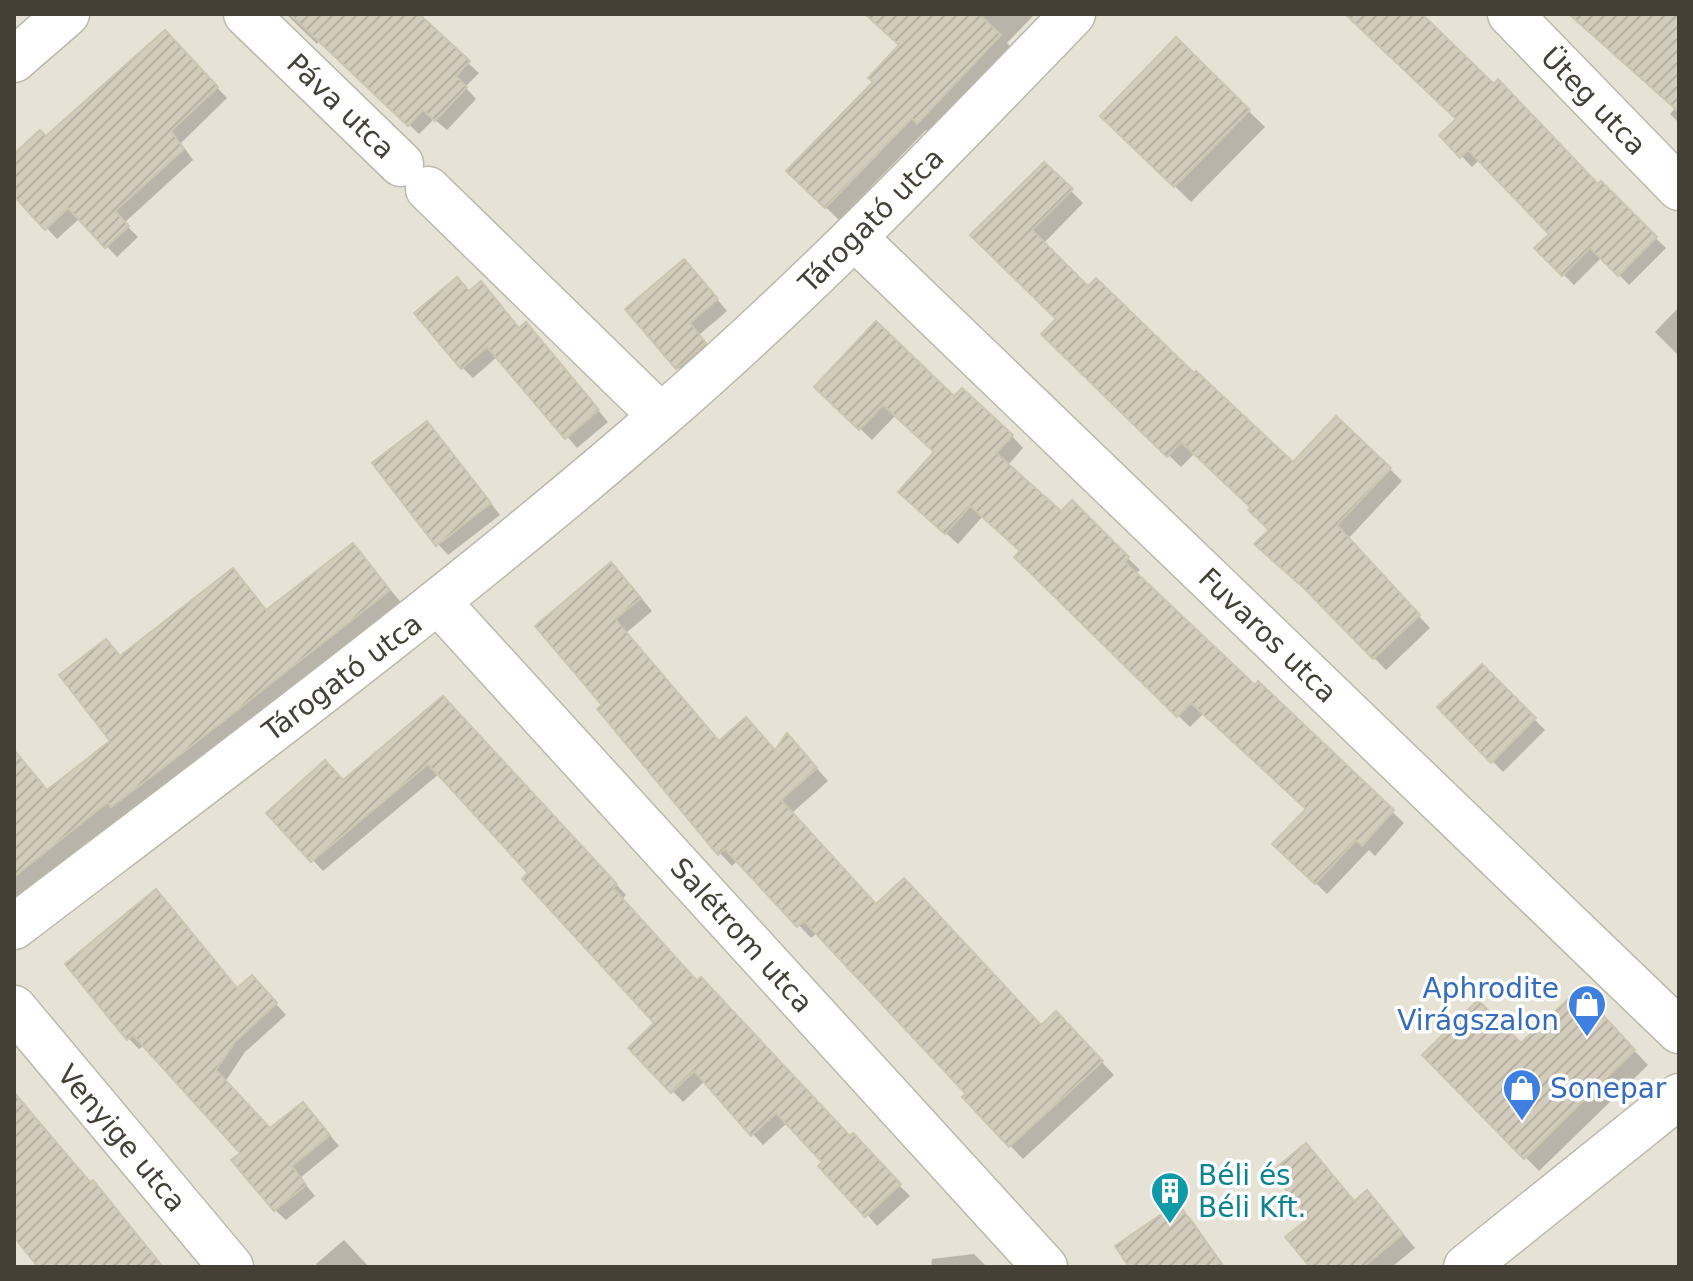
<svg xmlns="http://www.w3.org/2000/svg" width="1693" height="1281" viewBox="0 0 1693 1281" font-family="'DejaVu Sans',sans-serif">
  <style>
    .residential { fill: #e6e2d5 }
    .shadow { fill: #0003 }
    .building { fill: url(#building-hatch); stroke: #cdc5b0; stroke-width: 2 }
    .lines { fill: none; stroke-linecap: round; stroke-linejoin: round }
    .minor-casing { stroke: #bdb8aa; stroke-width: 47 }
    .minor { stroke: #fff; stroke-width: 44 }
    .labels { text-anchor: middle; stroke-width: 7; stroke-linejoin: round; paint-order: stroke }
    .street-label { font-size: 28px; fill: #444036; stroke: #fff }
    .shop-label { font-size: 28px; fill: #366cbe; stroke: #fff; text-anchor: end }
    .culture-label { font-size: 28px; fill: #0d838f; stroke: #fff; text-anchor: start }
  </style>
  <defs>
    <pattern id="building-hatch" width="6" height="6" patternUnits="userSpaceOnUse" patternTransform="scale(2)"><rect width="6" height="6" fill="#d3ccbd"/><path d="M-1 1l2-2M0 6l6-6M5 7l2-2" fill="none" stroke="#b6b0a3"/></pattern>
  </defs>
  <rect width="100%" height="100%" fill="#f2f0e7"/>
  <!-- residential -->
  <rect class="residential" x="14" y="14" width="1665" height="1253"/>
  <!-- shadow -->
  <g class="shadow">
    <polygon points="286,14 413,14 479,73 465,87 476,99 447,130 434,119 419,134 320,40 317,44"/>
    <polygon points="869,14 1035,14 1007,43 1013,49 932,135 926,130 839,220 789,171 876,82 901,46"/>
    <polygon points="1348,14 1419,14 1666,248 1629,285 1602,257 1574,285 1537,248 1551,234 1480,159 1472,167 1442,135 1458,119"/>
    <polygon points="1571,14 1679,14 1679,123 1670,114 1675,108"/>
    <polygon points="165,33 227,98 181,143 193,160 124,223 138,237 117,257 80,218 57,239 14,193 14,156 46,138"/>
    <polygon points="1176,40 1265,127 1191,202 1103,116"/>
    <polygon points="1044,164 1083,203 1043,244 1088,289 1293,465 1390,469 1402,481 1348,539 1430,628 1386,670 1316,598 1253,508 1195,453 1181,467 1056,346 1058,319 973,235"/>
    <polygon points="694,272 727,311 699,335 715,354 688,378 678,367"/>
    <polygon points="470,293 520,330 536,335 608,422 577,448 498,356 473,378 462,367"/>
    <polygon points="1679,307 1679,356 1655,332"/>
    <polygon points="817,387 955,399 1012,436 1023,448 1007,466 1061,514 1072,503 1140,570 1135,574 1255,688 1258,684 1404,823 1375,856 1369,850 1327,894 1275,844 1308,809 1204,713 1190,727 1017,557 1022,552 983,516 958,544 913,504 937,452 896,415 872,440"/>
    <polygon points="437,434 500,515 448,555 438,544"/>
    <polygon points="353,545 404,606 14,904 14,762 18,758 48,791 113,742 106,641 122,657 233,570 268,611"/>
    <polygon points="624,577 652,611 626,633 720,742 776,753 799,748 828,781 792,813 876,906 1042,1027 1069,1027 1114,1075 1023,1159 965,1098 969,1094 817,933 811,938 738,860 732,866 720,853 605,705 538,626"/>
    <polygon points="1482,666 1545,730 1503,772 1440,707"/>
    <polygon points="454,709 626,895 622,899 698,983 910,1196 877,1226 788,1122 763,1145 705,1081 683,1102 631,1048 656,1023 531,874 439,774 323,871 269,813 344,783"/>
    <polygon points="67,964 238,990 262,988 286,1015 245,1052 225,1082 270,1131 313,1115 339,1146 300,1178 315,1196 286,1220 275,1210 243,1153 145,1045 139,1049 129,1039"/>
    <polygon points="1592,1006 1648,1065 1539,1171 1424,1055 1521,1045"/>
    <polygon points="14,1091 92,1184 163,1267 41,1267 14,1234"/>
    <polygon points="1319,1158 1356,1203 1380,1206 1415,1248 1392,1267 1311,1267"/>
    <polygon points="1178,1206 1191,1219 1225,1267 1132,1267"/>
    <polygon points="344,1240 369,1267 318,1267 316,1264"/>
    <polygon points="974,1254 987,1267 931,1267 932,1259"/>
  </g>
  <!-- building -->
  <g class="building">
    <polygon points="290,14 419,14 470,61 456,76 467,87 435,121 423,110 408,126"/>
    <polygon points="865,14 979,14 1001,35 917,124 912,118 825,208 786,171 873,82 868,78 899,45"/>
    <polygon points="1345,14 1422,14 1494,84 1498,79 1598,184 1601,181 1657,237 1618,276 1590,248 1562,276 1534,248 1549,234 1468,150 1460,158 1439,135 1456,119"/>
    <polygon points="1569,14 1679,14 1679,112"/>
    <polygon points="165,30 218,87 171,131 184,149 115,211 129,226 105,248 68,208 45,230 14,196 14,154 40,130 46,136"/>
    <polygon points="1176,37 1250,110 1174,187 1100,116"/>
    <polygon points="1044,162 1073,189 1032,230 1088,286 1096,278 1194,373 1196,371 1293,462 1336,416 1391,468 1337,525 1420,615 1373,659 1305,589 1254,544 1269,530 1248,510 1251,508 1181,442 1167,457 1041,334 1056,319 970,235"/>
    <polygon points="684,259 718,299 690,323 706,343 676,369 625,309"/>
    <polygon points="457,277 469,291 481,281 519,328 526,322 599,410 565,439 487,347 461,369 414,313"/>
    <polygon points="876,321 954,396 962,388 1013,435 996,453 1061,511 1072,500 1129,557 1125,562 1255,685 1258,681 1394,810 1362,846 1356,840 1315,884 1272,844 1306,809 1191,703 1177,717 1014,557 1020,551 970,506 945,534 898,492 934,452 883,405 859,430 814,387"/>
    <polygon points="427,421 491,503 436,546 372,463"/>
    <polygon points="353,543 390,590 190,747 111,807 108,802 14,877 14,750 47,790 110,741 59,675 106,639 120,656 233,568 266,610"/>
    <polygon points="611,562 641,598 615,619 719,741 746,717 775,750 787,733 817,768 781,800 876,904 904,878 1041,1025 1056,1011 1103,1061 1009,1147 962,1097 966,1094 804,921 797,927 725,849 718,855 597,709 602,705 535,626"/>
    <polygon points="1482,664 1536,718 1491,763 1437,707"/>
    <polygon points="443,696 617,884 613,888 697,981 701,977 850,1136 853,1133 901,1184 865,1217 818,1166 822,1162 776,1113 751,1136 694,1071 671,1093 628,1048 654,1023 522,879 528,873 428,764 311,862 266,813 325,760 343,780"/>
    <polygon points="156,889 237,988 252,975 277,1003 235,1042 216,1070 270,1128 303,1102 330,1135 292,1166 306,1185 274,1211 231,1160 240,1153 133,1035 127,1040 65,964"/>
    <polygon points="1579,989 1635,1050 1524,1159 1422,1055 1478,1000 1521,1043"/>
    <polygon points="14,1093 90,1182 93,1180 163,1267 38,1267 14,1237"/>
    <polygon points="1306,1143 1354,1201 1367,1190 1403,1234 1363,1267 1310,1267 1285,1237 1309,1218 1271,1172"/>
    <polygon points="1178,1203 1223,1267 1129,1267 1115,1246"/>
  </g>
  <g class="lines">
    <!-- minor casing -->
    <g class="minor-casing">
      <g id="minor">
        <polyline points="246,14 401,164"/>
        <polyline points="1510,14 1679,188"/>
        <polyline points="14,60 67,14"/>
        <polyline points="428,189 661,416"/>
        <polyline points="856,239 1679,1031"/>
        <polyline points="439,603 1045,1267"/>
        <path d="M14 927C232 761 453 597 660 417 807 290 938 154 1073 14"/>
        <polyline points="14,1008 231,1267"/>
        <polyline points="1466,1267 1679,1096"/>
      </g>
    </g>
    <!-- minor -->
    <use href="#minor" class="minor"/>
  </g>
  <!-- icons -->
  <defs>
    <g id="shop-pin" transform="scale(2)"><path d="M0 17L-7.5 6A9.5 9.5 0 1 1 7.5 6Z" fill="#3f7fe0" stroke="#fff"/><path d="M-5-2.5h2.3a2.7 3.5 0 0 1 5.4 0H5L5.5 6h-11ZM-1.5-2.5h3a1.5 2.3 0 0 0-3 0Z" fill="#fff"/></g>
    <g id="building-pin" transform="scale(2)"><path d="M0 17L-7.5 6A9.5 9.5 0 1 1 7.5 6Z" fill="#0f9aa8" stroke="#fff"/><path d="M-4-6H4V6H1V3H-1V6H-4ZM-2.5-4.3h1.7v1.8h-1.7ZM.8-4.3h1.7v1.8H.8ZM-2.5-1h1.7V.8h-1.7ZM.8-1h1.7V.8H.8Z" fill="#fff"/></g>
  </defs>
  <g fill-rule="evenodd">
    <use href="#shop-pin" x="1587" y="1004"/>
    <use href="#shop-pin" x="1522" y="1088"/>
    <use href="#building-pin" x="1170" y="1191"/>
  </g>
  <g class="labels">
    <!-- street labels -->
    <g class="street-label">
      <text transform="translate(1594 101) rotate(46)" y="10">Üteg utca</text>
      <text transform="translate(341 106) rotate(44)" y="10">Páva utca</text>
      <text transform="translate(871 220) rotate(-45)" y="10">Tárogató utca</text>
      <text transform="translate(1268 635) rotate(44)" y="10">Fuvaros utca</text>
      <text transform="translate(342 677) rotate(-37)" y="10">Tárogató utca</text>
      <text transform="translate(742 935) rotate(48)" y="10">Salétrom utca</text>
      <text transform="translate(122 1138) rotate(50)" y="10">Venyige utca</text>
    </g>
    <!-- shop labels -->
    <g class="shop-label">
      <text x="1559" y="998">Aphrodite<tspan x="1559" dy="32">Virágszalon</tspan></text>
      <text x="1550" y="1098" text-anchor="start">Sonepar</text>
    </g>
    <!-- culture labels -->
    <g class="culture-label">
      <text x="1198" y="1185">Béli és<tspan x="1198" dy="32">Béli Kft.</tspan></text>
    </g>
  </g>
  <!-- border -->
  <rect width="1693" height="1281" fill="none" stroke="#444036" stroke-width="32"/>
</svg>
